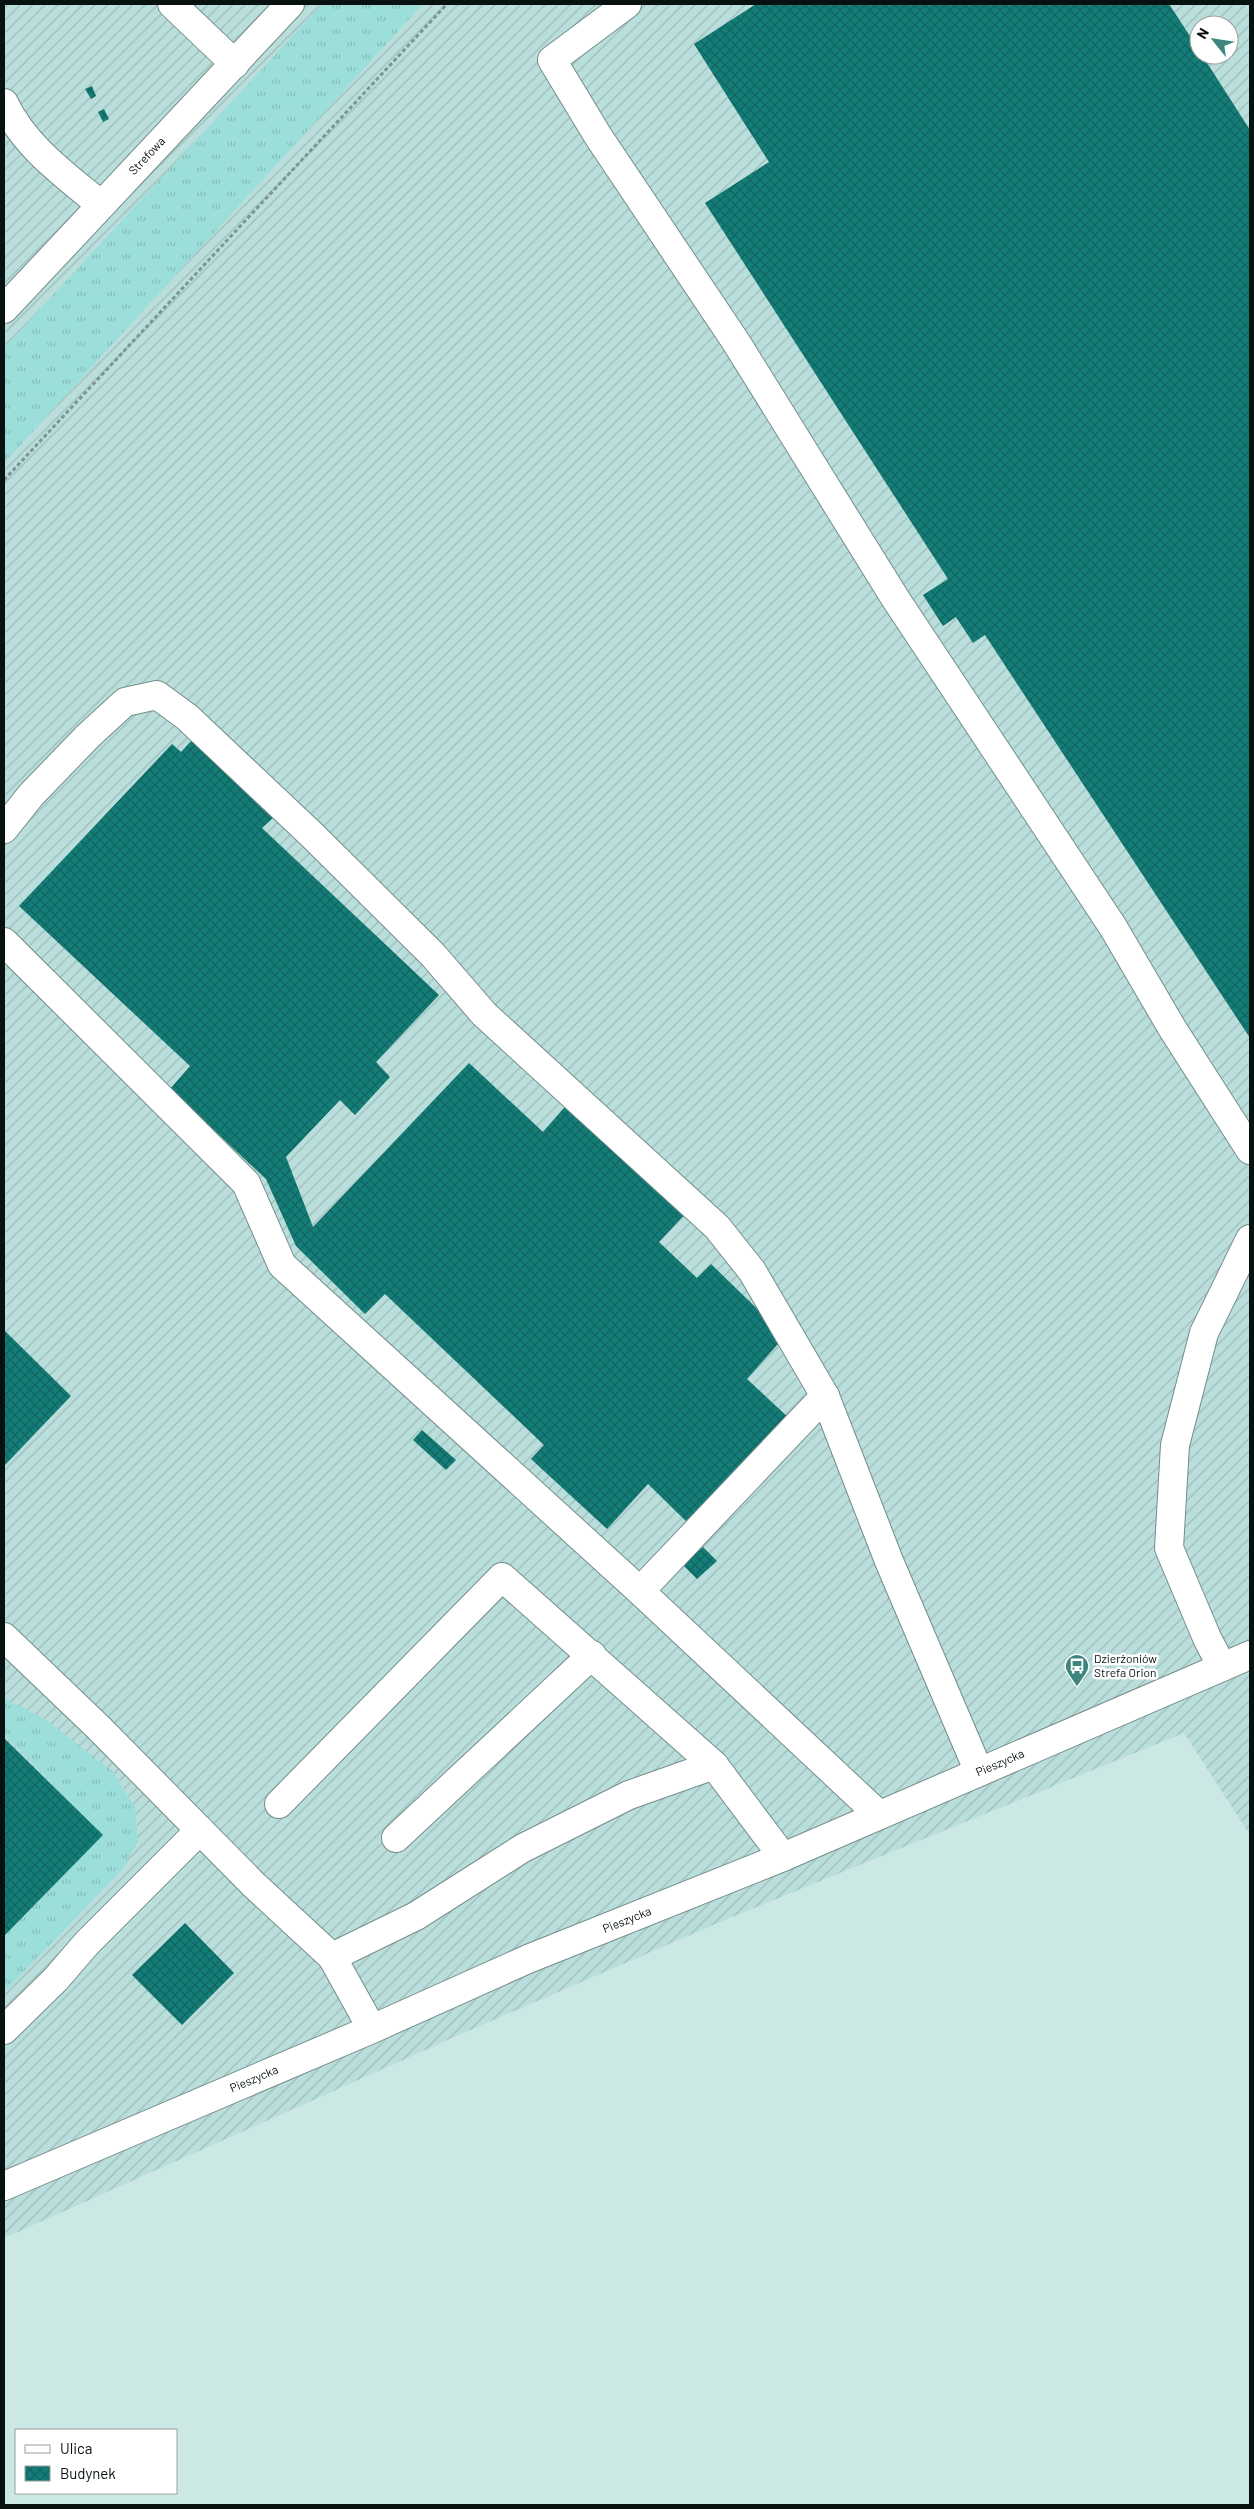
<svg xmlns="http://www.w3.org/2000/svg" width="1254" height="2509" viewBox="0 0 1254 2509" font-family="Barlow,sans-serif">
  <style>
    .industrial { fill: url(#industrial-furrows); fill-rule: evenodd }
    .grass { fill: url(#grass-tufts) }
    .building { fill: url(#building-cross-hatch) }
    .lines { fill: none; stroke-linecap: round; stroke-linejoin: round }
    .minor-casing { stroke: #748d8b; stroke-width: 30 }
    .path { stroke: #809593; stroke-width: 3; stroke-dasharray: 4 2.5; stroke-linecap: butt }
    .minor { stroke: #fff; stroke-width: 28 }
    .labels { text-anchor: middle; stroke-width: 5; stroke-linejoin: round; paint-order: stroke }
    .street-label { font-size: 12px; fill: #071110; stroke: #fff }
    .poi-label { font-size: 12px; fill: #071110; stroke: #fff; text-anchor: start }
  </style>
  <defs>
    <pattern id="industrial-furrows" width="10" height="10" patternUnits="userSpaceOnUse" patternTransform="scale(1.25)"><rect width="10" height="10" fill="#b9dedb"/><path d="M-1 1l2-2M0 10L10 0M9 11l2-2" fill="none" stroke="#9ebdbb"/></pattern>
    <pattern id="grass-tufts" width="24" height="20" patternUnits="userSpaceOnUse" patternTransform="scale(1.25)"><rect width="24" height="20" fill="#9cded9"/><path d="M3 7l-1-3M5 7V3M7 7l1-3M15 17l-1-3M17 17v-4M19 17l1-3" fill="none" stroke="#85bdb9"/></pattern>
    <pattern id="building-cross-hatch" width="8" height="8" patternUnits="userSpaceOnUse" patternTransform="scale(1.25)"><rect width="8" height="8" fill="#147d77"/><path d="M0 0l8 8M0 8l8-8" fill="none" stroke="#106560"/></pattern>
  </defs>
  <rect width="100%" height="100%" fill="#cce8e5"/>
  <!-- industrial -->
  <path class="industrial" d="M4 4H1250V1835L1184 1733 727 1919 468 2031 4 2238ZM1199 25H1229V55H1199Z"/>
  <!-- grass -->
  <g class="grass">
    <polygon points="322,4 423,4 4,463 4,348"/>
    <polygon points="4,1698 46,1720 112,1771 135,1807 138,1841 121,1871 4,1992 4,1936 102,1835 4,1734"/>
  </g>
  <!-- building -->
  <g class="building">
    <polygon points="756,4 1169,4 1199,50 1199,55 1202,55 1250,130 1250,1038 985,635 973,643 956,617 943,626 923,595 948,579 705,203 769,162 694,44"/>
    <polygon points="92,86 96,96 91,99 85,89"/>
    <polygon points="104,109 109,119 103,122 98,112"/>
    <polygon points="192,740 274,817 262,828 439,995 376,1062 390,1077 355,1115 340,1100 286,1157 313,1227 469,1063 543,1132 569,1102 688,1211 659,1242 697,1278 711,1264 785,1336 747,1379 792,1421 692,1527 648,1484 607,1529 531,1459 544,1445 385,1294 365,1314 296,1246 266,1179 170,1089 190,1066 19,906 172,744 181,752"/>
    <polygon points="4,1330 71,1396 4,1466"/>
    <polygon points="422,1430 456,1460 446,1470 413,1440"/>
    <polygon points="703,1547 717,1561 697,1579 683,1565"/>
    <polygon points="4,1738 103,1835 4,1936"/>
    <polygon points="185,1923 234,1973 182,2025 132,1975"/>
  </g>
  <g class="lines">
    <!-- minor casing -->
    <g class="minor-casing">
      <g id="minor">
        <polyline points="172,4 235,64"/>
        <polyline points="627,4 552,60 598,136 736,342 895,598 1113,927 1172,1028 1250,1150"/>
        <path d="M4 103C25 147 64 174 101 205"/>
        <polyline points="4,309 290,4"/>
        <polyline points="4,829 31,795 88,736 125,702 157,695 187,717 312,835 433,955 484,1014 717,1227 752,1271 825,1396 889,1561 979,1772"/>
        <polyline points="4,942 246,1183 282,1265 640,1591 878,1814"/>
        <polyline points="640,1591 825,1396"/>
        <polyline points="4,1637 99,1728 253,1884 332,1957 372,2029"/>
        <polyline points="1222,1667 1207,1638 1169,1548 1175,1445 1204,1333 1250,1239"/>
        <polyline points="279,1804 502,1577 714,1765"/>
        <polyline points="396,1838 592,1655"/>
        <polyline points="332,1957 416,1916 523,1848 629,1795 714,1765 783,1857"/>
        <polyline points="4,2030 56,1979 87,1943 200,1830"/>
        <polyline points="4,2186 372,2029 528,1959 783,1857 1250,1655"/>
      </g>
    </g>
    <!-- path -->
    <polyline class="path" points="4,480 447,4"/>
    <!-- minor -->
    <use href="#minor" class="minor"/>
  </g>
  <!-- icons -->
  <defs>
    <g id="bus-pin" transform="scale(1.25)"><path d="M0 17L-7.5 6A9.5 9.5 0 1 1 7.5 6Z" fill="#3e8580" stroke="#fff"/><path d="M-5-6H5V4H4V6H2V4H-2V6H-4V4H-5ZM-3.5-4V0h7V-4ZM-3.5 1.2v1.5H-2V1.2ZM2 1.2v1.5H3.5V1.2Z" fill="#fff"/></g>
  </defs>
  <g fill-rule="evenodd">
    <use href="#bus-pin" x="1077" y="1666"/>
  </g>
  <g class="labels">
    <!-- street labels -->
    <g class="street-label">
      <text transform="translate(147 156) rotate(-47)" y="4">Strefowa</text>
      <text transform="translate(1000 1763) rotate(-23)" y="4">Pieszycka</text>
      <text transform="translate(627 1920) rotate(-22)" y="4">Pieszycka</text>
      <text transform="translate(254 2079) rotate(-23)" y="4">Pieszycka</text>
    </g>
    <!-- poi labels -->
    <g class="poi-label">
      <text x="1094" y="1663">Dzierżoniów<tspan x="1094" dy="14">Strefa Orion</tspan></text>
    </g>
  </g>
  <!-- border -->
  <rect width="1254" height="2509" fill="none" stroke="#071110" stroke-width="10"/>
  <!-- legend -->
  <rect x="15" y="2429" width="162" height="65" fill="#ffffff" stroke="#9ca09f"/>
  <rect x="25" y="2445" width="25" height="8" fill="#ffffff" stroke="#9ca09f"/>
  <text x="60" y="2454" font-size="15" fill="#071110">Ulica</text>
  <rect x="25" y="2466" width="25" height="15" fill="url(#building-cross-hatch)" stroke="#9ca09f"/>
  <text x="60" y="2479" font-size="15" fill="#071110">Budynek</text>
  <!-- north arrow -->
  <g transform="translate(1214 40) rotate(300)"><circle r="24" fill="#ffffff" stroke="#9ca09f"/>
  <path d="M0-4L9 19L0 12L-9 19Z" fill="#3e8580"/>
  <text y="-8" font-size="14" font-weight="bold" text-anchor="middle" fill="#071110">N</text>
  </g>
</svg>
